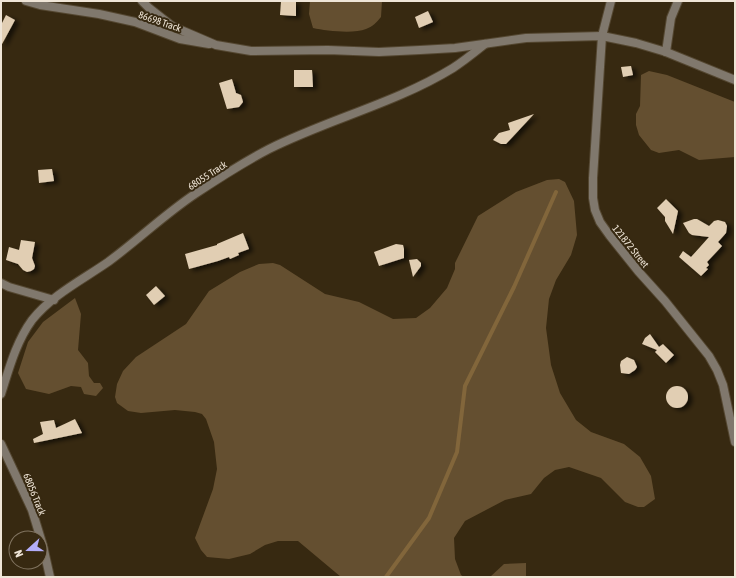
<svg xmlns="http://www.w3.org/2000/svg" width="736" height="578" viewBox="0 0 736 578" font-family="'Asap Condensed',sans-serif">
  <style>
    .green { fill: #644f30 }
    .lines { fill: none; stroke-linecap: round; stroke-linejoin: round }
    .stream { stroke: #82663b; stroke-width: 4 }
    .building { fill: #e1ceb3; filter: url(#shadow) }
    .minor-casing { stroke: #544731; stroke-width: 10 }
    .tertiary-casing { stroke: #544731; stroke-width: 10 }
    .minor { stroke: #80786d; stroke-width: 8 }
    .tertiary { stroke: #80786d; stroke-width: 8 }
    .labels { text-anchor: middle; stroke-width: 4; stroke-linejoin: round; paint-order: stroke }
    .street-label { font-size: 10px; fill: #efe5d7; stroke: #372911 }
  </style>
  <defs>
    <filter id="shadow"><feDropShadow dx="4.5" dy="2.5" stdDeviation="2" flood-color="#0009"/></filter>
  </defs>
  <rect width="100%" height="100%" fill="#372911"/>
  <!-- green -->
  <g class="green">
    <path d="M310 1H382L381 17C377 22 372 27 366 29 354 34 326 31 313 28L309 14Z"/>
    <polygon points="649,71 667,75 735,102 735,157 699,160 679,150 659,153 651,150 639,135 636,125 636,114 640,106 641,75"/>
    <polygon points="559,179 565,182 574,201 577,235 571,255 556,280 549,299 546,328 551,365 560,393 576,420 591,432 624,444 640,457 651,476 655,499 644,507 638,507 625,502 601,478 569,467 555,470 544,478 531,494 505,500 465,521 454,538 455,559 461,575 464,577 341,577 298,541 278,541 265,545 250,554 229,559 207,557 201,550 195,538 213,489 217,469 214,442 206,419 202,414 195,412 175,410 141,413 128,411 117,403 115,397 117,384 123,371 136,357 186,324 209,291 240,272 259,264 273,263 280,265 325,294 359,302 393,319 416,318 430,308 447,288 455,269 455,263 478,216 516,192 547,180"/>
    <polygon points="75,298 81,314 78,350 88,363 89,376 94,383 100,383 103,388 96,396 84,394 81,387 71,386 49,394 26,389 18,373 28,342 43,322"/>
    <polygon points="526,563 526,577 490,577 504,564"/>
  </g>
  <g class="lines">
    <!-- stream -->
    <polyline class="stream" points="386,577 429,518 457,452 465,386 514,287 556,192"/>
  </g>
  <!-- building -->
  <g class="building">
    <polygon points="281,1 296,1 296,16 280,15"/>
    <polygon points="428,11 433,22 419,28 415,17"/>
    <polygon points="6,15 15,20 1,46 1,25"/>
    <polygon points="631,66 633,75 623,77 621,67"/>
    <polygon points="294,70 312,70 313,87 294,87"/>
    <polygon points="232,79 236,93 241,95 243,102 239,107 227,109 219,83"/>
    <polygon points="534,114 506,144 501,144 493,140 499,133 510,130 508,123"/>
    <polygon points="52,169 54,181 39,183 38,170"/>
    <polygon points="666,199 678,211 673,234 665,221 665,217 657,208"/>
    <polygon points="694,219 697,219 709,226 714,221 718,220 725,222 727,226 726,233 718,242 722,246 707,262 709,265 706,268 708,269 701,276 679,257 683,251 691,257 709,237 692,235 689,233 683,223"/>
    <polygon points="243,233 249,249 238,253 239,255 230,259 229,257 218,261 189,269 185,254 217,245 217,244"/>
    <polygon points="21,240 35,242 32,258 35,266 34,269 31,271 27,272 23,270 18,264 6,260 9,247 19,250"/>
    <polygon points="396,244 403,245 404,249 404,258 379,266 374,252"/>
    <polygon points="417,259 421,263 421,266 413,277 409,260"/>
    <polygon points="156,286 165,296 154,305 146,295"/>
    <polygon points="650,334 659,347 663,344 674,355 666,363 655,352 657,350 642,344 645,338"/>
    <polygon points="627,357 634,360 637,367 635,370 629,374 621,373 620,365 621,361"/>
    <circle cx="677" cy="397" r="11"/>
    <polygon points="75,419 82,433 34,443 33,439 43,434 40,422 54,420 56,428"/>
  </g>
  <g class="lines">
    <!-- minor casing -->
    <g class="minor-casing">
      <g id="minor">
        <polyline points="26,1 40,5 99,14 135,22 180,39 209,44"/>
        <polyline points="611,1 602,36 600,67 593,178 593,198 595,210 600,222 610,236 638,271 665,301 709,356 717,370 723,385 735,442"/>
        <polyline points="666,52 671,18 678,1"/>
        <polyline points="1,283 9,287 54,300"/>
        <path d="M1 394C9 369 16 342 32 320 52 295 82 280 108 262 138 240 165 214 195 194 219 178 244 162 269 149 329 119 396 103 453 68 464 61 475 52 485 44"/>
        <polyline points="1,444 32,510 43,546 50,577"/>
      </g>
    </g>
    <!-- tertiary casing -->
    <g class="tertiary-casing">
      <polyline id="tertiary" points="142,1 149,8 172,26 181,30 216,45 251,51 328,50 379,52 420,50 455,48 526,38 602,36 636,43 666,52 735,80"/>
    </g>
    <!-- minor -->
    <use href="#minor" class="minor"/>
    <!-- tertiary -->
    <use href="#tertiary" class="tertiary"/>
  </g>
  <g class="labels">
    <!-- street labels -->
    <g class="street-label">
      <text transform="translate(160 21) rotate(19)" y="4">86698 Track</text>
      <text transform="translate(207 175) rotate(-33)" y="4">68055 Track</text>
      <text transform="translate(631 246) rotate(51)" y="4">121872 Street</text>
      <text transform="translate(35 494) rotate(68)" y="4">68056 Track</text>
    </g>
  </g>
  <!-- border -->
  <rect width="736" height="578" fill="none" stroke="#efe5d7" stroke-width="4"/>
  <!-- north arrow -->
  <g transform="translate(28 550) rotate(249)"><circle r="19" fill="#372911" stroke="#817460"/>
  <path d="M0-3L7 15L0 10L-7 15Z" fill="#b3adf9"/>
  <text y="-6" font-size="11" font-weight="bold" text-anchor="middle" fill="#efe5d7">N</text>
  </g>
</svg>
